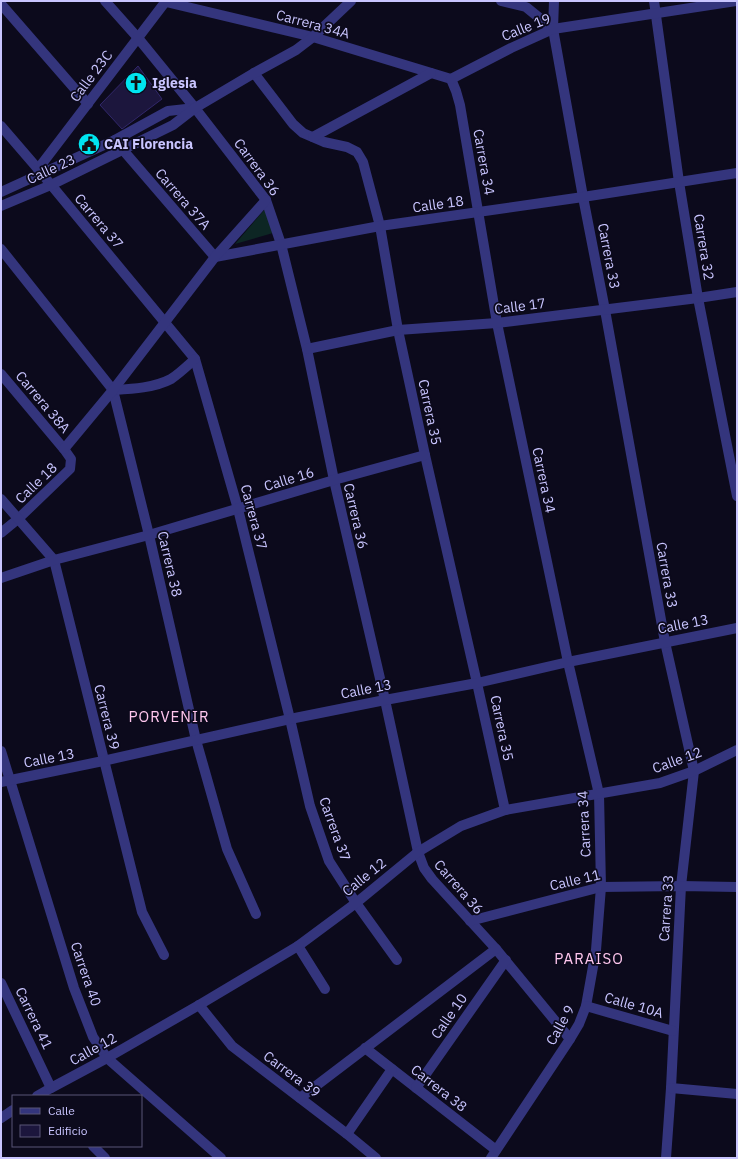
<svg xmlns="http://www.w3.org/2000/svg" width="738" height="1159" viewBox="0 0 738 1159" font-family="'IBM Plex Sans',sans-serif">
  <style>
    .green { fill: #0d2624 }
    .building { fill: #1c163d; stroke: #31276a }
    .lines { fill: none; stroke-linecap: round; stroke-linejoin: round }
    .minor { stroke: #34357d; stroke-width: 10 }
    .tertiary { stroke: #34357d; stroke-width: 10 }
    .labels { text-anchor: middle; stroke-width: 3.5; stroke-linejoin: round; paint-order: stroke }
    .street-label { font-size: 14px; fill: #c9c5ff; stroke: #0c0a1c }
    .poi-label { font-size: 14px; font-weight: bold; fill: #c9c5ff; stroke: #0c0a1c; text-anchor: start }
    .neighbourhood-label { font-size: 15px; letter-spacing: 1px; fill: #ffc7ee; stroke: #0c0a1c }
  </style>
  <rect width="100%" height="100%" fill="#0c0a1c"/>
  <!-- green -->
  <polygon class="green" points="265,209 273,233 235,244"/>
  <!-- building -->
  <polygon class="building" points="138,66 162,99 122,129 100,105"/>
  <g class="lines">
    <!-- minor -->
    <g class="minor">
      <polyline points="105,1 138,38 195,108 266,200 281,244 307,349 334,480 385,700 418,852 424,868 432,879 496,949 570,1039"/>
      <polyline points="501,1 526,7 553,29"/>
      <polyline points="554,1 553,29 583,197 605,310 665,642 694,771 681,886 671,1088 666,1158"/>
      <polyline points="654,1 679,182 698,298 737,496"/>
      <polyline points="166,2 313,37 451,79"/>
      <polyline points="1,4 88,104"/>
      <polyline points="254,73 293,124 303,133 324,142 347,147 357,152 363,162 380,226 398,330 425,455 477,683 505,810"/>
      <polyline points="451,79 456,91 460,105 497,323 568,662 599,794 601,887 596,950 586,1006 579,1024 570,1039 491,1158"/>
      <polyline points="451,79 511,48 553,29 736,1"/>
      <polyline points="1,126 38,169 195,359 238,509 290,719 310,806 329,861 356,903 397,960"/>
      <polyline points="313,137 431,73"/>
      <polyline points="115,140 123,150 215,257 380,226 583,197 737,173"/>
      <polyline points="38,169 166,1"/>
      <polyline points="1,249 113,390 149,535 196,740 227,849 256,914"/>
      <polyline points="307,349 398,330 497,323 698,298 737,292"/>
      <polyline points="1,374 64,449 71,459 70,469 18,519 1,533"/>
      <path d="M113 390C131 389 154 388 171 379 180 373 187 366 195 359"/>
      <polyline points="64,449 113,390 215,257 266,200"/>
      <polyline points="1,499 54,560 142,912 164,955"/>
      <polyline points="1,578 54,560 149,535 334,480 425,455"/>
      <polyline points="1,751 74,988 93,1037 107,1058 221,1158"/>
      <polyline points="1,782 103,761 290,719 385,700 477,683 568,662 737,628"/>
      <polyline points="470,921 601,887 681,886 737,887"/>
      <polyline points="298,946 325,989"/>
      <polyline points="199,1005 232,1046 347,1134 376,1158"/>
      <polyline points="586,1006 673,1031"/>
      <polyline points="365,1048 496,1150"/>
      <polyline points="416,1088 506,960"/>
      <polyline points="671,1088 737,1094"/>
      <polyline points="37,1096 51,1088"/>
      <polyline points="300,1098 496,949"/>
      <polyline points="1,1118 13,1110"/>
      <polyline points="347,1134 392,1069"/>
      <polyline points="93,1146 105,1158"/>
    </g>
    <!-- tertiary -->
    <g class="tertiary">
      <polyline points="1,192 115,140 168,111 195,108"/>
      <polyline points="1,206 51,185 173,125 195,108 254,73 296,50 313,37 351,1"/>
      <polyline points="1,983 51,1088 107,1058 199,1005 298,946 356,903 418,852 461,826 505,810 660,783 694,771 737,750"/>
    </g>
  </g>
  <!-- icons -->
  <defs>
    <g id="church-disc" transform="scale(1.15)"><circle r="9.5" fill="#00e5f0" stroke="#0c0a1c"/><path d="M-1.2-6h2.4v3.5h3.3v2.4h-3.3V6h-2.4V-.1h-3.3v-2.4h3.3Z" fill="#111"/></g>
    <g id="civic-disc" transform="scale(1.15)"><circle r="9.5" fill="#00e5f0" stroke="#0c0a1c"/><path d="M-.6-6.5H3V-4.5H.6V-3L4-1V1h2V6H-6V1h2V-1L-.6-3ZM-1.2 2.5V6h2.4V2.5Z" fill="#111"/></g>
  </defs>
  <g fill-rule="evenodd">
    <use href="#church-disc" x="136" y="83"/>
    <use href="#civic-disc" x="89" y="144"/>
  </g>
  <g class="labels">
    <!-- street labels -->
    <g class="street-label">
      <text transform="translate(313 24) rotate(15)" y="5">Carrera 34A</text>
      <text transform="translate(526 27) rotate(-22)" y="5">Calle 19</text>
      <text transform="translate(91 76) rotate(-53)" y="5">Calle 23C</text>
      <text transform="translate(484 162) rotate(80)" y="5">Carrera 34</text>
      <text transform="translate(257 167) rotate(54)" y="5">Carrera 36</text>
      <text transform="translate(51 169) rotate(-25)" y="5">Calle 23</text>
      <text transform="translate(183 199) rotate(49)" y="5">Carrera 37A</text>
      <text transform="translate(438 204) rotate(-8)" y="5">Calle 18</text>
      <text transform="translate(99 221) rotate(50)" y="5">Carrera 37</text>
      <text transform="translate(704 247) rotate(81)" y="5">Carrera 32</text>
      <text transform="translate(609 256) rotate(79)" y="5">Carrera 33</text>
      <text transform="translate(520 306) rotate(-7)" y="5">Calle 17</text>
      <text transform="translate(43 402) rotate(50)" y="5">Carrera 38A</text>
      <text transform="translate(430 412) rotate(78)" y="5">Carrera 35</text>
      <text transform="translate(289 479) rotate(-17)" y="5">Calle 16</text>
      <text transform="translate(544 480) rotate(78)" y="5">Carrera 34</text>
      <text transform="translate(36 483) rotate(-44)" y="5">Calle 18</text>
      <text transform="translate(356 516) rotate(77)" y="5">Carrera 36</text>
      <text transform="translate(254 517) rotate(75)" y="5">Carrera 37</text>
      <text transform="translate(170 564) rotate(77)" y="5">Carrera 38</text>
      <text transform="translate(667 575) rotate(80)" y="5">Carrera 33</text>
      <text transform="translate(683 624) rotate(-11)" y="5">Calle 13</text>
      <text transform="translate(366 689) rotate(-11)" y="5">Calle 13</text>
      <text transform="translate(107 717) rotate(76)" y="5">Carrera 39</text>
      <text transform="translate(502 728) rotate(78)" y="5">Carrera 35</text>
      <text transform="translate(49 758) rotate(-11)" y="5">Calle 13</text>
      <text transform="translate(677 760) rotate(-20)" y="5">Calle 12</text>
      <text transform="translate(584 824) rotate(-93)" y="5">Carrera 34</text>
      <text transform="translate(335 829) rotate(70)" y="5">Carrera 37</text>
      <text transform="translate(364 877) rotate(-39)" y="5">Calle 12</text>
      <text transform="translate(575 880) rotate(-13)" y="5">Calle 11</text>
      <text transform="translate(459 887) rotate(49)" y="5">Carrera 36</text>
      <text transform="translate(666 908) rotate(-86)" y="5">Carrera 33</text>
      <text transform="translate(86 974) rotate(71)" y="5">Carrera 40</text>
      <text transform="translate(634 1005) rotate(16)" y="5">Calle 10A</text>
      <text transform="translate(449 1016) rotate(-55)" y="5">Calle 10</text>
      <text transform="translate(34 1018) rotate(64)" y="5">Carrera 41</text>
      <text transform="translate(560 1025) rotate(-61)" y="5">Calle 9</text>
      <text transform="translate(93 1049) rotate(-29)" y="5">Calle 12</text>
      <text transform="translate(292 1074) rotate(37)" y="5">Carrera 39</text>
      <text transform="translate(439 1088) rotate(38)" y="5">Carrera 38</text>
    </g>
    <!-- poi labels -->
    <g class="poi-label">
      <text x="152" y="88">Iglesia</text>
      <text x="104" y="149">CAI Florencia</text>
    </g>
    <!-- neighbourhood labels -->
    <g class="neighbourhood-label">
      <text x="169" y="722">PORVENIR</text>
      <text x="589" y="964">PARAISO</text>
    </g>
  </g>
  <!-- border -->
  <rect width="738" height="1159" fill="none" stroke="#c9c5ff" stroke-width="4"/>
  <!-- legend -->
  <rect x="12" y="1095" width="130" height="52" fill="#0c0a1c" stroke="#585577"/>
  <rect x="20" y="1108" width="20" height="6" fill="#34357d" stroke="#585577"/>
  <text x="48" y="1115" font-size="12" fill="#c9c5ff">Calle</text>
  <rect x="20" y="1125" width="20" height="12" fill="#1c163d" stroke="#585577"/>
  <text x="48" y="1135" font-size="12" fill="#c9c5ff">Edificio</text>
</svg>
